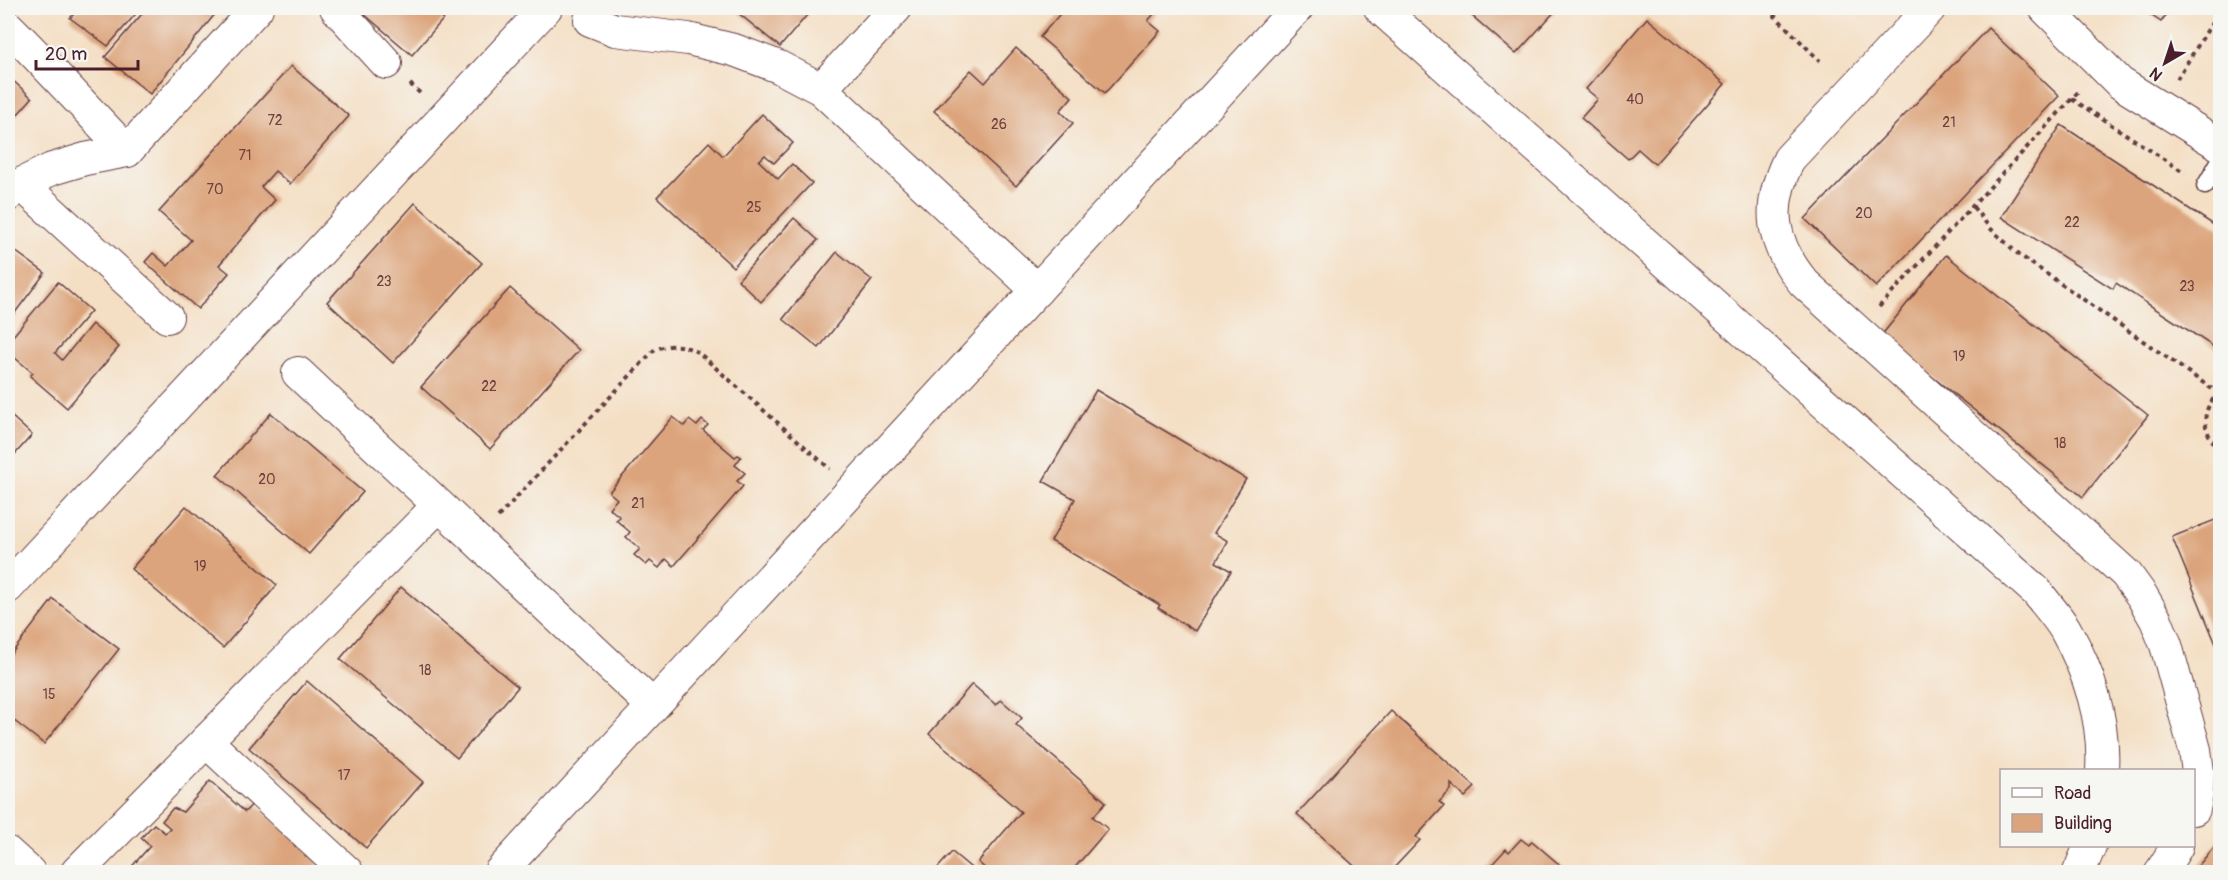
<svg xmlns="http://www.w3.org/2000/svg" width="2228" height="880" viewBox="0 0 2228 880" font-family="Pangolin,sans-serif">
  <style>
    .building { fill: #dca47c }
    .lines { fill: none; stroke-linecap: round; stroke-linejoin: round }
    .lane-casing { stroke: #643c42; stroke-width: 19 }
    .street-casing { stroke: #643c42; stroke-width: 34 }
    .path { stroke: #643c42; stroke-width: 4; stroke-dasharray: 4.5 4.5; stroke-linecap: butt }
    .lane { stroke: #fff; stroke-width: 16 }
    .street { stroke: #fff; stroke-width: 32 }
    .labels { text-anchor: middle; stroke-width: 4.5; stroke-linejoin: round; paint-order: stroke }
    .number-label { font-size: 14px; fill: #6e403f }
  </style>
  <rect width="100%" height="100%" fill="#f6f6f2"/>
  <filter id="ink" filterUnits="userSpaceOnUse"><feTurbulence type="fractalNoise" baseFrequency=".0167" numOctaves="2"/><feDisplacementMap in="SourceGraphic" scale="12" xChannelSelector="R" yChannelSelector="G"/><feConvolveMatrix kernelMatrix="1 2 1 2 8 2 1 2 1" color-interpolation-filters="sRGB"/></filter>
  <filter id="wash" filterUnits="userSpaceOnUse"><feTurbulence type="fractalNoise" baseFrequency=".008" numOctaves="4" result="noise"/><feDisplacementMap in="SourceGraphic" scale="24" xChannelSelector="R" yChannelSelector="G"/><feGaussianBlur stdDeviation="1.35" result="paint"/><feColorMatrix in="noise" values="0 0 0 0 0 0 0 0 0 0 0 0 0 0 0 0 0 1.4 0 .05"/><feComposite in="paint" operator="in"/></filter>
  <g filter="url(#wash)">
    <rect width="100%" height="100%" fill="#f4dfc4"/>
    <g id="blocks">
      <!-- building -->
      <g class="building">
        <polygon points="80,8 141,8 108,46 70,18"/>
        <polygon points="147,8 220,8 150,94 105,57"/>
        <polygon points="357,8 453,8 412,55"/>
        <polygon points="732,8 813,8 780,47"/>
        <polygon points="1065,8 1159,8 1148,21 1160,31 1105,93 1040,37"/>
        <polygon points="1463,8 1558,8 1516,54"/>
        <polygon points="2140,8 2171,8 2161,22"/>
        <polygon points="1647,18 1725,84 1655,164 1638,149 1628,159 1581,118 1598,99 1586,89"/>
        <polygon points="1988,28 2059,96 1876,287 1805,219"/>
        <polygon points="1016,48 1072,97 1060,111 1073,123 1016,186 934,111 971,70 985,83"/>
        <polygon points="291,66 349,116 290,184 275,171 261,187 275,200 219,265 229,273 198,309 145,262 153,253 168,266 191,240 159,212"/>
        <polygon points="8,76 32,98 11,122 8,119"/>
        <polygon points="762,114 793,143 774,163 765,155 759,161 778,179 792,164 812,183 733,267 657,197 709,142 723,156"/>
        <polygon points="2061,125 2220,229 2220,351 2116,283 2113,289 2001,217"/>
        <polygon points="415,203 482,263 393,363 327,302"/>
        <polygon points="794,218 818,240 761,302 738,280"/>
        <polygon points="11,248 45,273 8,322 8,253"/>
        <polygon points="837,252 872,280 819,348 783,319"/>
        <polygon points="1946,255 2148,415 2083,497 1881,336"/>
        <polygon points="58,282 91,311 55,353 62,360 92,324 119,347 67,408 30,376 33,373 8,352 8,342"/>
        <polygon points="510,288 579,350 490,449 421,387"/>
        <polygon points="1096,390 1246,479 1214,533 1228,541 1216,562 1231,571 1195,631 1158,608 1160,605 1051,541 1075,499 1043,481"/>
        <polygon points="8,413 32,435 8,462"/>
        <polygon points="271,413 363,492 309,554 217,475"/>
        <polygon points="673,417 684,426 689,420 697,426 702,420 708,425 703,430 735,457 738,455 741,457 735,465 745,473 737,481 743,486 674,566 666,559 659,568 650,561 646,565 634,555 640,549 626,537 630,532 616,520 620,517 609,508 617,499 609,492"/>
        <polygon points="186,506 277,585 223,648 131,569"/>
        <polygon points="2220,518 2220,654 2172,537"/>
        <polygon points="401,587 518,687 457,758 340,659"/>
        <polygon points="53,599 119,649 44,744 8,716 8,658"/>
        <polygon points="307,681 423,782 366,848 249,748"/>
        <polygon points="972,684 996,705 1001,700 1022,718 1016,725 1106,802 1093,817 1108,829 1071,872 989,872 978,862 1021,812 929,734"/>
        <polygon points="1391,711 1475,787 1465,797 1451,784 1451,790 1439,802 1444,806 1416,837 1420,840 1390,872 1361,872 1297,814"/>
        <polygon points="210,781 245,812 254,802 320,862 315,868 321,872 127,872 150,846 141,838 154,824 165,833 170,828 162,821 173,808 183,812"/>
        <polygon points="1521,839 1529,845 1532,841 1568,872 1485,872 1506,849 1509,852"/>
        <polygon points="2220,840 2220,872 2193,872"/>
        <polygon points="952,852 976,872 934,872"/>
      </g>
    </g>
  </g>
  <g filter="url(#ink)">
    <use href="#blocks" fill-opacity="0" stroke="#643c42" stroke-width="1.5"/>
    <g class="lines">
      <!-- lane casing -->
      <g class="lane-casing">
        <polyline id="lane" points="2205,186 2220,160"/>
      </g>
      <!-- street casing -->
      <g class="street-casing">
        <g id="street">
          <polyline points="336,8 386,63"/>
          <path d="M1380 8 2037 592C2046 604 2057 616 2065 629 2089 671 2105 721 2102 770"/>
          <path d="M1930 8 1789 159C1766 206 1770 242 1804 283L2126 574 2142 596 2156 620 2166 645 2195 750 2198 772 2197 794 2194 809"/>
          <polyline points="2045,8 2120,83 2220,145"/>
          <polyline points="590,20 615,30 688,39 734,50 779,67 821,89 1037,290"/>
          <path d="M8 27C49 67 87 110 127 151"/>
          <polyline points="821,89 896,8"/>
          <polyline points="21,184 167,317"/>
          <polyline points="8,195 21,184 52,169 85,159 127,151 257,8"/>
          <polyline points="298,373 653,706"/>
          <polyline points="8,587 546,8"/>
          <polyline points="206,741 347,872"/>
          <polyline points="8,853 29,872"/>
          <polyline points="77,872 438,506"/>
          <polyline points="500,872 1297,8"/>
          <polyline points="2079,872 2090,846"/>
          <polyline points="2161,872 2177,846"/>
        </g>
      </g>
      <!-- path -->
      <g class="path">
        <polyline points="1767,8 1820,61"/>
        <polyline points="2177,79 2220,10"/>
        <polyline points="410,84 422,95"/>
        <polyline points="2072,99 2185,173"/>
        <polyline points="1973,207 1991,229 2018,254 2218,393"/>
        <polyline points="1879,307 2080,90"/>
        <path d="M2220 392C2200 409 2201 432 2220 449"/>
        <path d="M498 517 655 349C672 344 683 344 699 353L830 469"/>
      </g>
      <!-- lane -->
      <use href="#lane" class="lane"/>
      <!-- street -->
      <use href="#street" class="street"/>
    </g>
  </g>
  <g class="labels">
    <!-- number labels -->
    <g class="number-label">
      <text x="1635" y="104">40</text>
      <text x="275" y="125">72</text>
      <text x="1949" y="127">21</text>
      <text x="999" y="129">26</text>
      <text x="245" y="160">71</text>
      <text x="215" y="194">70</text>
      <text x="754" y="212">25</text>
      <text x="1864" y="218">20</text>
      <text x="2072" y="227">22</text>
      <text x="384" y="286">23</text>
      <text x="2187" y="291">23</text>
      <text x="1959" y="361">19</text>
      <text x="489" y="391">22</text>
      <text x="2060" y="448">18</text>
      <text x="267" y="484">20</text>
      <text x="638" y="508">21</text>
      <text x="200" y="571">19</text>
      <text x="425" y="675">18</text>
      <text x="49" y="699">15</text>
      <text x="344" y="780">17</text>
    </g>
  </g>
  <!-- margin -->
  <rect width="2228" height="880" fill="none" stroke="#f6f6f2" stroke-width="30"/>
  <!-- legend -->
  <rect x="2000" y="769" width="195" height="78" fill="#f6f6f2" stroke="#b1a0a2" stroke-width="1.5"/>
  <rect x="2012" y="788" width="30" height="9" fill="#ffffff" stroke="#b1a0a2" stroke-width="1.5"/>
  <text x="2054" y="799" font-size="18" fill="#4a1f2b">Road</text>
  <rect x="2012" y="814" width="30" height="18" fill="#dca47c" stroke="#b1a0a2" stroke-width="1.5"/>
  <text x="2054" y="829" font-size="18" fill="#4a1f2b">Building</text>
  <!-- north arrow -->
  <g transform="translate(2165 63) rotate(219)" stroke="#f6f6f2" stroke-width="4.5" paint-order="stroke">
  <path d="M0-4.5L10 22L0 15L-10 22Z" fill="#4a1f2b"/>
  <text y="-9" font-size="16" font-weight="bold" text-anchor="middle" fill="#4a1f2b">N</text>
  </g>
  <!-- scale -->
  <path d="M36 60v9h102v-9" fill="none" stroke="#4a1f2b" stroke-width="3"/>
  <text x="45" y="60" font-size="18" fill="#4a1f2b" stroke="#f6f6f2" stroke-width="4.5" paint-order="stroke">20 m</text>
</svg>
